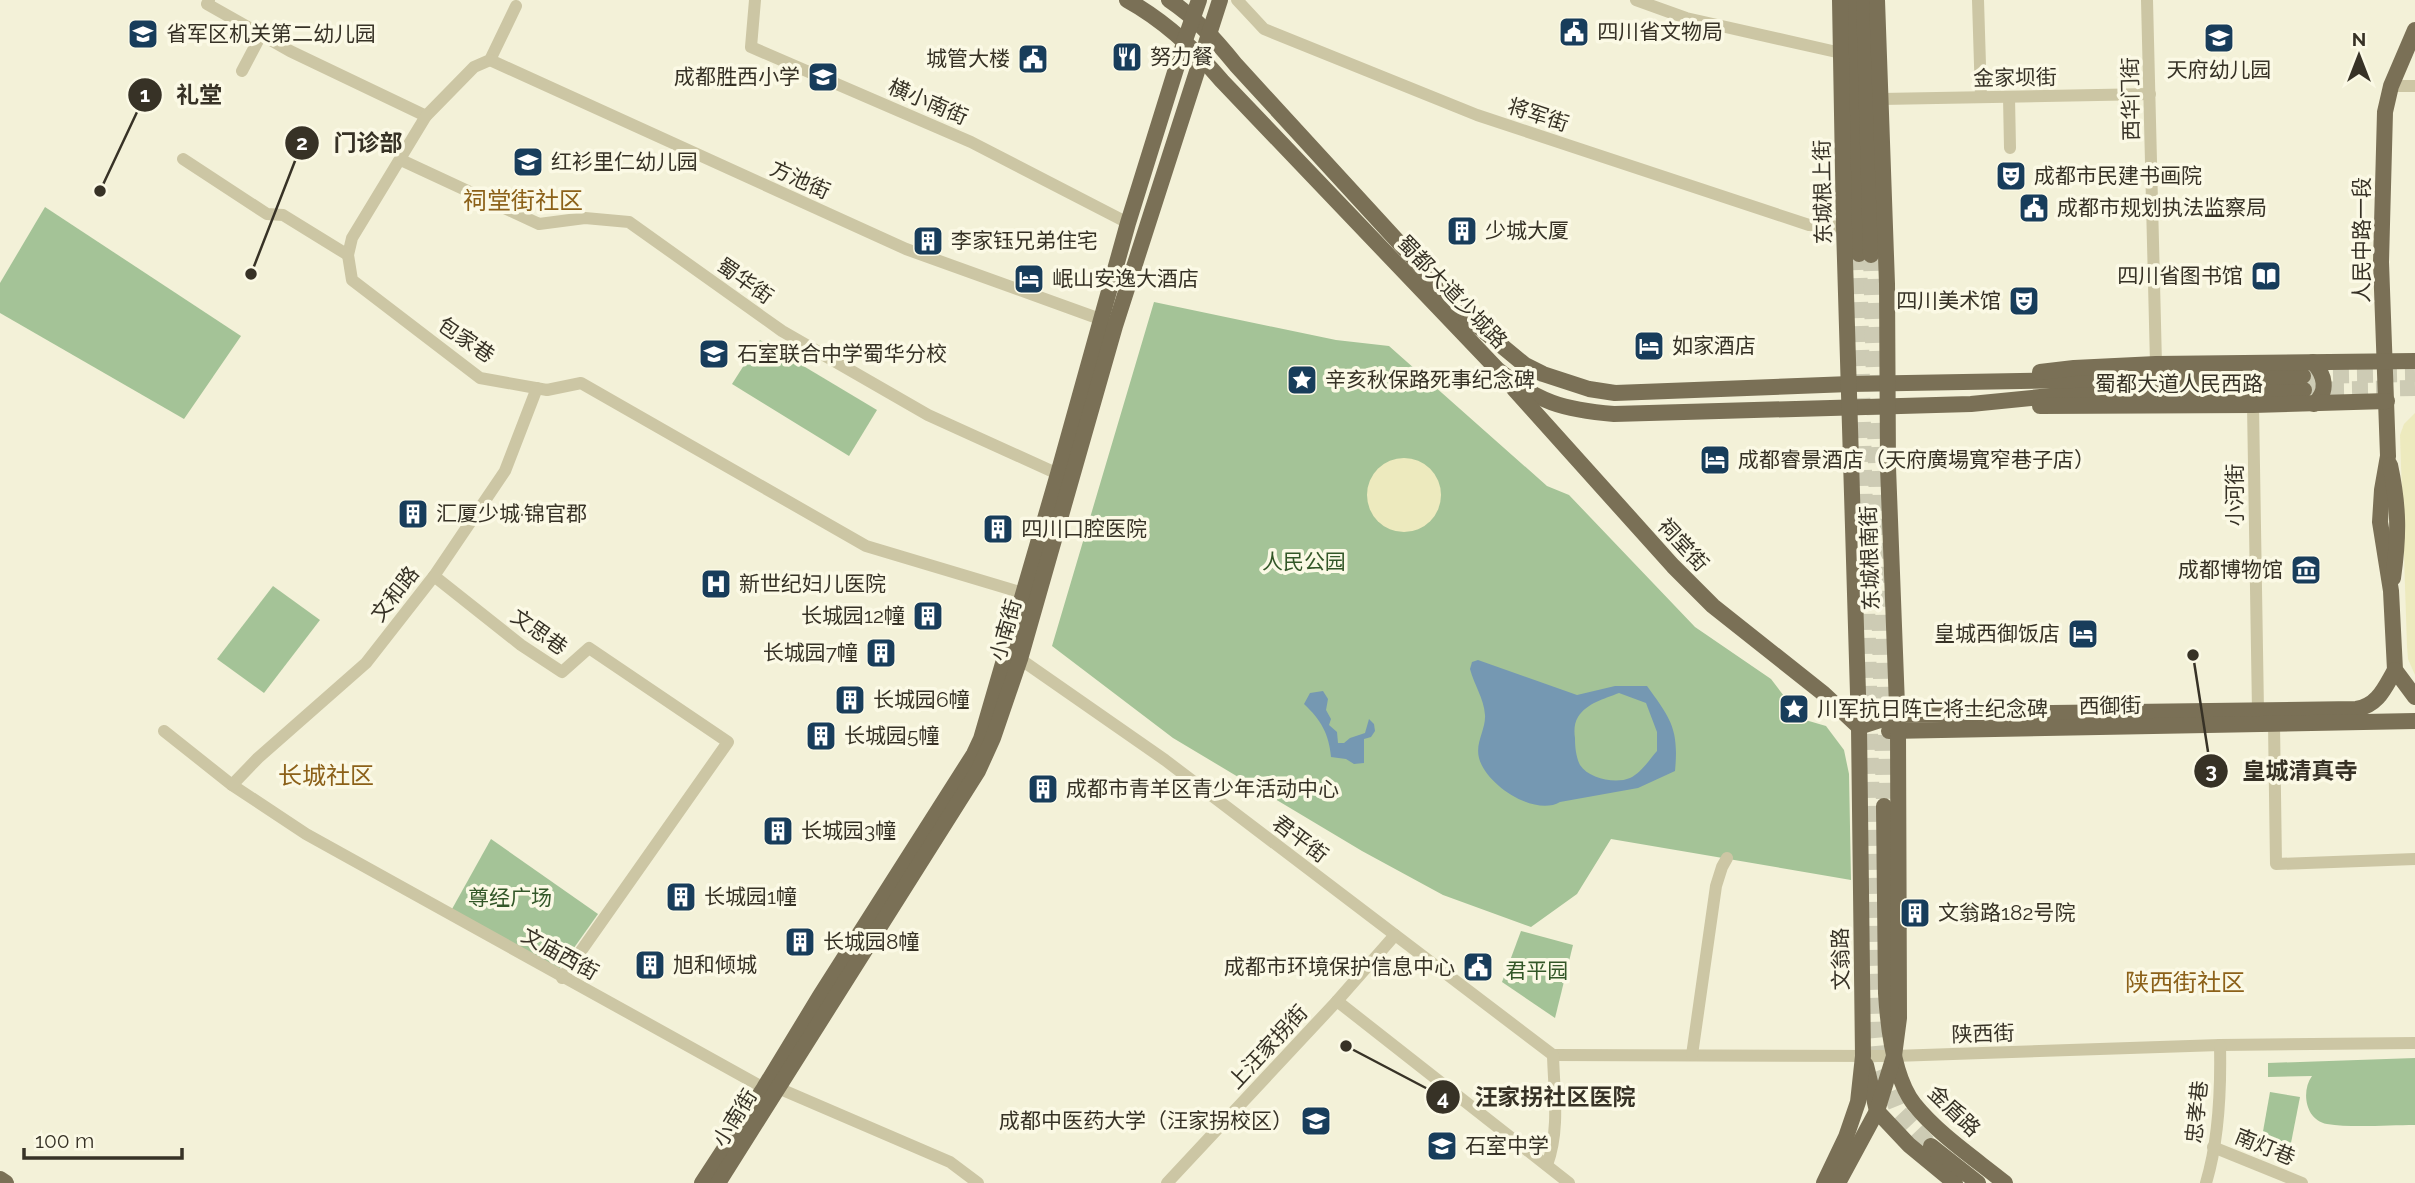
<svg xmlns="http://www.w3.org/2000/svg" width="2415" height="1183" viewBox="0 0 2415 1183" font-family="Raleway,'Noto Sans SC',sans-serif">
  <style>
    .green { fill: #a4c397 }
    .plaza { fill: #edeabe }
    .water { fill: #7598b2; fill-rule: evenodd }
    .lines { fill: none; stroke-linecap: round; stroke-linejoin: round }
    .major-tunnel { stroke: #cdcbb4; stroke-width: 16; stroke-dasharray: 16 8; stroke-linecap: butt }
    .minor { stroke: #ccc6a4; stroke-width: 12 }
    .major { stroke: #7a7056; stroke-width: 16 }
    .labels { text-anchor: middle; stroke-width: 7; stroke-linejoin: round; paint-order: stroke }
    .poi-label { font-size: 21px; fill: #373226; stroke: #fbf9e5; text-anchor: start }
    .street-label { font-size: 21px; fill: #373226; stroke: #fbf9e5 }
    .park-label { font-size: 21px; fill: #335728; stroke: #fbf9e5 }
    .quarter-label { font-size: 24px; fill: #8c6119; stroke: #fbf9e5 }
    .leader { fill: none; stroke: #373226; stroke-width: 2.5 }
    .callout-dot { fill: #373226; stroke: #fbf9e5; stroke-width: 2.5 }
    .mark-label { font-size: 21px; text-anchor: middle; font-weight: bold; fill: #fff }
    .callout-label { font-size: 23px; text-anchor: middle; font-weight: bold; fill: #373226; stroke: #fbf9e5; stroke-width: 7; stroke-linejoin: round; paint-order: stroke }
  </style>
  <rect width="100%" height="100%" fill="#f3f1d8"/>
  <!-- green -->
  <g class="green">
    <polygon points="45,207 241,336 184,419 0,313 0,283"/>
    <polygon points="1154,302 1336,340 1389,346 1547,486 1569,495 1695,627 1771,679 1787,700 1799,705 1802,719 1826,726 1844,750 1849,774 1851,880 1611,839 1577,894 1531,927 1443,895 1362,851 1173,738 1052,646"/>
    <polygon points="760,340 877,410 849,456 732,384"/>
    <polygon points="273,586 320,620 264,693 217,659"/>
    <polygon points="491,839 598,914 559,969 452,909"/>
    <polygon points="1521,931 1573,945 1555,1018 1502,982"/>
    <path d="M2415 1058V1125C2389 1125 2351 1128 2327 1124 2305 1120 2301 1091 2312 1076L2268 1077V1063Z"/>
    <polygon points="2270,1092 2300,1097 2291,1143 2262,1137"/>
  </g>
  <!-- plaza -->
  <g class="plaza">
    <polygon points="2415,413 2415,675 2408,659 2407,646 2400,435 2404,424"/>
    <circle cx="1404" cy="495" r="37"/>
  </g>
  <!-- water -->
  <g class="water">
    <path d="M1478 660 1577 695 1615 686H1647C1671 719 1679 729 1675 771L1638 788 1560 802C1535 817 1486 785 1479 758 1475 743 1486 729 1485 715 1484 698 1474 685 1470 669L1472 662ZM1619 693 1646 703 1657 732V751C1649 760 1641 773 1630 778 1616 784 1589 779 1580 765 1576 757 1575 747 1575 738 1574 732 1574 723 1578 717 1587 703 1604 699 1619 693Z"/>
    <path d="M1323 691 1328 699 1326 710 1331 719 1329 725 1337 732 1338 743H1344L1350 738 1365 733 1369 719 1374 724 1375 731 1371 737 1364 739V763L1354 764 1346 759 1331 757C1329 734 1321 720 1304 704L1310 693Z"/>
  </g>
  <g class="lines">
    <!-- major-tunnel -->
    <g class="major-tunnel">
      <polyline points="1859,254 1877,1032 1880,1066 1898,1111 1931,1146"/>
      <polyline points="1871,255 1884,806"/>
      <polyline points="2309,376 2415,374"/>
      <polyline points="2304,390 2415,388"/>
    </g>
    <!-- minor -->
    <g class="minor">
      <polyline points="209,0 207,4 290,51 426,116"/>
      <polyline points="755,0 751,47 971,142 1128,223"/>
      <polyline points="1237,0 1264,29 1477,115 1809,225 1844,227"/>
      <polyline points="1636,0 1686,18 1841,53"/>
      <polyline points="1978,0 1981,97"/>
      <polyline points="2147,0 2156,364"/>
      <polyline points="516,6 490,60 474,67 426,116 352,238 348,255 352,280 480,378 547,390 581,383 866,546 1023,593"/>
      <polyline points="490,60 906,249 1100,319"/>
      <polyline points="242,71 261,35"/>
      <polyline points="2391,86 2415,86"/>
      <polyline points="2009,97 2010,148"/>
      <polyline points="1881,99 2150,94"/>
      <polyline points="183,159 267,214 283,215 348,255"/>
      <polyline points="401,160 539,224 585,218 629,222 782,331 928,415 1058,474"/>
      <polyline points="2253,405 2258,711"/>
      <polyline points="434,576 521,645 562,672 589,648 728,742 562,978"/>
      <polyline points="1020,659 1165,760 1553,1055"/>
      <polyline points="2274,724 2276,864 2415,859"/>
      <polyline points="164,731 232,785 306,834 764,1088"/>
      <polyline points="232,785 258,758 366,663 434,576 505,471 537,388"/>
      <polyline points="1337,1001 1569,1183"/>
      <polyline points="1553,1055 1894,1056 2220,1045 2415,1043"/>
      <polyline points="1692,1055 1716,886 1722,867 1727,858"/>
      <polyline points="778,1088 950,1162 978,1183"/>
      <polyline points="2213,1147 2302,1183"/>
      <path d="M1547 1165C1560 1130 1554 1092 1553 1055"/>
      <polyline points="1167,1183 1337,1001 1395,935"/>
      <path d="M2206 1183C2219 1140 2221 1090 2220 1045"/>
    </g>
    <!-- major -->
    <g class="major">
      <path d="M1127 0C1165 21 1194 48 1222 81L1498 370C1537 402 1564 410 1614 414L1971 404 2061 395 2304 390"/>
      <path d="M1169 0C1197 19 1214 38 1236 65L1468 318 1525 365 1543 374 1589 389 1615 393 1850 384 2303 376"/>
      <polyline points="1851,0 1859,254"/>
      <polyline points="1864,0 1871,255"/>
      <polyline points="2415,30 2391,86 2385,112 2381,262 2388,456 2382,490 2380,522 2391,591 2395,670 2415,697"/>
      <path d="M2313 362C2325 375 2329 391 2314 404"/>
      <polyline points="2040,372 2074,368 2156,364 2415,361"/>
      <polyline points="1514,389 1673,566 1713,606 1824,694 1859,727"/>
      <polyline points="2040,406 2253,405 2387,401"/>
      <path d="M2390 465C2399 507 2399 536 2393 578"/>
      <path d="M1859 727 1896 715 2356 709C2378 706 2385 687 2395 670"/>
      <polyline points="1889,731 2415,721"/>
      <path d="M1884 806 1886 993C1888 1026 1893 1077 1914 1104 1938 1134 1974 1158 2005 1183"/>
      <polyline points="1866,1065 1877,1111 1909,1145 1955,1183"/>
      <polyline points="1931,1146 1978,1183"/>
      <polyline points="0,1179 6,1183"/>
      <polyline points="702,1183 764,1088 820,996 974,754 981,739 1058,474 1128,223 1185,40 1199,0"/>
      <polyline points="718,1183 978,771 993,738 1020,659 1115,326 1220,0"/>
      <polyline points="1824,1183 1846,1137 1858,1102 1863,1056 1859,727 1844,227 1840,0"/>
      <polyline points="1838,1183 1877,1111 1894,1056 1899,1018 1898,732 1888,467 1887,284 1877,0"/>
    </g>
  </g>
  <!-- icons -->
  <defs>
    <g id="civic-square" transform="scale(1.575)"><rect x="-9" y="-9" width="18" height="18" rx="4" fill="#183d5b" stroke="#fbf9e5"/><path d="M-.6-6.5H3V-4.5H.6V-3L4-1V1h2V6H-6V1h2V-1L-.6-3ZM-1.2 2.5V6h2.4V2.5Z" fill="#fff"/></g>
    <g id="school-square" transform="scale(1.575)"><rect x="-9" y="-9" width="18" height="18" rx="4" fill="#183d5b" stroke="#fbf9e5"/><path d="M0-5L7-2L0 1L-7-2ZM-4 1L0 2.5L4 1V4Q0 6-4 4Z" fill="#fff"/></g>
    <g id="restaurant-square" transform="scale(1.575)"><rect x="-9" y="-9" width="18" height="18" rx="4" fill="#183d5b" stroke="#fbf9e5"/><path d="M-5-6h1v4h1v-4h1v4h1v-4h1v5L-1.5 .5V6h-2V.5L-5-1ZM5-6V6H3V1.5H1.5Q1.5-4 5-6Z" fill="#fff"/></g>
    <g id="theatre-square" transform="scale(1.575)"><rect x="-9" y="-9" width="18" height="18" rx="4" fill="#183d5b" stroke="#fbf9e5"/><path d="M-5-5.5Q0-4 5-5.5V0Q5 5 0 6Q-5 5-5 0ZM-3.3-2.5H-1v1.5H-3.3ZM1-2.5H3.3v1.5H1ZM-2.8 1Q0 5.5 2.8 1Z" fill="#fff"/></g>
    <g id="building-square" transform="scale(1.575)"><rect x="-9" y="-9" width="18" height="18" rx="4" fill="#183d5b" stroke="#fbf9e5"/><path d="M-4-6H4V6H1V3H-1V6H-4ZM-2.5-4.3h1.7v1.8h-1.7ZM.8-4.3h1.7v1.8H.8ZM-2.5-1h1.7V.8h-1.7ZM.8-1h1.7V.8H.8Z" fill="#fff"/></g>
    <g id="library-square" transform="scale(1.575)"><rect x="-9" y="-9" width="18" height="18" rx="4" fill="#183d5b" stroke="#fbf9e5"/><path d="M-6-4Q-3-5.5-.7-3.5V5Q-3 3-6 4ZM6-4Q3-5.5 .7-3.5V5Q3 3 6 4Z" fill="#fff"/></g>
    <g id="hotel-square" transform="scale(1.575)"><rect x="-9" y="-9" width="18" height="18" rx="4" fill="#183d5b" stroke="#fbf9e5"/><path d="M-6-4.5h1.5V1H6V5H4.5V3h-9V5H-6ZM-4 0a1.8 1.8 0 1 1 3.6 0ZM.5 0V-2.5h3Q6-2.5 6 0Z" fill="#fff"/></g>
    <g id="sight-square" transform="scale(1.575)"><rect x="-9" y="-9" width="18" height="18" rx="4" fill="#183d5b" stroke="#fbf9e5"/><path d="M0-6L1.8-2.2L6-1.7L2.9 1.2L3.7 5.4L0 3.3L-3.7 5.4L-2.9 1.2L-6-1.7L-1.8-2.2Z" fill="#fff"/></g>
    <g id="museum-square" transform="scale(1.575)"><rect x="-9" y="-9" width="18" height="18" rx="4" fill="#183d5b" stroke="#fbf9e5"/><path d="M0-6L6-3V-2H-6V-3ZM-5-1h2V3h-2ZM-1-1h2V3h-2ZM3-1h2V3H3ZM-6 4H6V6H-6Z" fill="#fff"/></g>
    <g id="hospital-square" transform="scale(1.575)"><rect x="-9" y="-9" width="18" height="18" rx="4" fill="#183d5b" stroke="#fbf9e5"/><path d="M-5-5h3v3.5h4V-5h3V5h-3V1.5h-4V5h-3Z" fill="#fff"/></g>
    <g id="university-square" transform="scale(1.575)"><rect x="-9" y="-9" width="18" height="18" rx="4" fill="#183d5b" stroke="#fbf9e5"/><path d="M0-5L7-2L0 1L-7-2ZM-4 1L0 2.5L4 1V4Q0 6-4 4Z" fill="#fff"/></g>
  </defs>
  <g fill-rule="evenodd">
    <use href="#civic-square" x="1574" y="32"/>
    <use href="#school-square" x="143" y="34"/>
    <use href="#school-square" x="2219" y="38"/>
    <use href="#restaurant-square" x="1127" y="57"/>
    <use href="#civic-square" x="1033" y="59"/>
    <use href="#school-square" x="823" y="77"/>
    <use href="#school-square" x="528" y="162"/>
    <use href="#theatre-square" x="2011" y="176"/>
    <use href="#civic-square" x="2034" y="208"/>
    <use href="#building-square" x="1462" y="231"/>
    <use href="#building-square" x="928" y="241"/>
    <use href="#library-square" x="2266" y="276"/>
    <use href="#hotel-square" x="1029" y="279"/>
    <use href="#theatre-square" x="2024" y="301"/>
    <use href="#hotel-square" x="1649" y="346"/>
    <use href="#school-square" x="714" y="354"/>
    <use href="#sight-square" x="1302" y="380"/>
    <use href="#hotel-square" x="1715" y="460"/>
    <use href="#building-square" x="413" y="514"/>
    <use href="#building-square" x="998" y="529"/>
    <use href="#museum-square" x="2306" y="570"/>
    <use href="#hospital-square" x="716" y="584"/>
    <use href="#building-square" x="928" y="616"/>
    <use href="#hotel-square" x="2083" y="634"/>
    <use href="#building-square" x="881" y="653"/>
    <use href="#building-square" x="850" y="700"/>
    <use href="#sight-square" x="1794" y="709"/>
    <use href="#building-square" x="821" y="736"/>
    <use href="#building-square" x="1043" y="789"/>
    <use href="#building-square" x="778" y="831"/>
    <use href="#building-square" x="681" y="897"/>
    <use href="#building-square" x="1915" y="913"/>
    <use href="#building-square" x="800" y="942"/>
    <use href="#building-square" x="650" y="965"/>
    <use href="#civic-square" x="1478" y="967"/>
    <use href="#university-square" x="1316" y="1121"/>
    <use href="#school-square" x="1442" y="1146"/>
  </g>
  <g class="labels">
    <!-- poi labels -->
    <g class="poi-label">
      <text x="1597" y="39">四川省文物局</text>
      <text x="166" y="41">省军区机关第二幼儿园</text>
      <text x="1150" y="64">努力餐</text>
      <text x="1010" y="66" text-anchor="end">城管大楼</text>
      <text x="2219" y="77" text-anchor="middle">天府幼儿园</text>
      <text x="800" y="84" text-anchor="end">成都胜西小学</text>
      <text x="551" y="169">红衫里仁幼儿园</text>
      <text x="2034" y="183">成都市民建书画院</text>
      <text x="2057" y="215">成都市规划执法监察局</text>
      <text x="1485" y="238">少城大厦</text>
      <text x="951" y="248">李家钰兄弟住宅</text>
      <text x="2243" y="283" text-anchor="end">四川省图书馆</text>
      <text x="1052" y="286">岷山安逸大酒店</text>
      <text x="2001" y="308" text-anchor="end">四川美术馆</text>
      <text x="1672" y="353">如家酒店</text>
      <text x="737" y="361">石室联合中学蜀华分校</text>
      <text x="1325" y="387">辛亥秋保路死事纪念碑</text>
      <text x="1738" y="467">成都睿景酒店（天府廣場寬窄巷子店）</text>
      <text x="436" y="521">汇厦少城·锦官郡</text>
      <text x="1021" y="536">四川口腔医院</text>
      <text x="2283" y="577" text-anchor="end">成都博物馆</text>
      <text x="739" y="591">新世纪妇儿医院</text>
      <text x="905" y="623" text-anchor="end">长城园12幢</text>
      <text x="2060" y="641" text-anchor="end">皇城西御饭店</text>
      <text x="858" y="660" text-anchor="end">长城园7幢</text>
      <text x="873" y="707">长城园6幢</text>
      <text x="1817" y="716">川军抗日阵亡将士纪念碑</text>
      <text x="844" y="743">长城园5幢</text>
      <text x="1066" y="796">成都市青羊区青少年活动中心</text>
      <text x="801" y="838">长城园3幢</text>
      <text x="704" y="904">长城园1幢</text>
      <text x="1938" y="920">文翁路182号院</text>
      <text x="823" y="949">长城园8幢</text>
      <text x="673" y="972">旭和倾城</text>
      <text x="1455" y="974" text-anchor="end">成都市环境保护信息中心</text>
      <text x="1293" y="1128" text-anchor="end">成都中医药大学（汪家拐校区）</text>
      <text x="1465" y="1153">石室中学</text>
    </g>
    <!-- street labels -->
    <g class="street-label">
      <text transform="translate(2015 78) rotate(-1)" y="7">金家坝街</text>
      <text transform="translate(2131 99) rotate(-91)" y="7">西华门街</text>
      <text transform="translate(928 102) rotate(23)" y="7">横小南街</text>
      <text transform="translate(1538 115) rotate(18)" y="7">将军街</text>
      <text transform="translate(800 180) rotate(24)" y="7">方池街</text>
      <text transform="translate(1823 192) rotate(-91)" y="7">东城根上街</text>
      <text transform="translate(2362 240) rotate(-90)" y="7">人民中路一段</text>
      <text transform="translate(745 281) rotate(35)" y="7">蜀华街</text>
      <text transform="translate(1452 292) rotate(46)" y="7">蜀都大道少城路</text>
      <text transform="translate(466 340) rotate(34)" y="7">包家巷</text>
      <text x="2179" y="391">蜀都大道人民西路</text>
      <text transform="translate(2235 495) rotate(-90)" y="7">小河街</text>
      <text transform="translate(1683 545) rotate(47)" y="7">祠堂街</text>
      <text transform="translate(1870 558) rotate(-92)" y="7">东城根南街</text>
      <text transform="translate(395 594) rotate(-52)" y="7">文和路</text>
      <text transform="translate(1006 630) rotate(-74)" y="7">小南街</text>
      <text transform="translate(539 632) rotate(35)" y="7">文思巷</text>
      <text transform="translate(2110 706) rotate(-1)" y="7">西御街</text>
      <text transform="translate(1300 839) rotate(37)" y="7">君平街</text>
      <text transform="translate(560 954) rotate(29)" y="7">文庙西街</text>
      <text transform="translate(1841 959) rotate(-91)" y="7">文翁路</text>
      <text transform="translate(1983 1034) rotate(-2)" y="7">陕西街</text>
      <text transform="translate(1268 1047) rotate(-47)" y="7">上汪家拐街</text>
      <text transform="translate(1954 1111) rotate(44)" y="7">金盾路</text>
      <text transform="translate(2197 1112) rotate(-84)" y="7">忠孝巷</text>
      <text transform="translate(735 1118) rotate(-58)" y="7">小南街</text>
      <text transform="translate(2265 1147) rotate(22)" y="7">南灯巷</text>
    </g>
    <!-- park labels -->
    <g class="park-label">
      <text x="1304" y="569">人民公园</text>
      <text x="510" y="905">尊经广场</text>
      <text x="1537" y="978">君平园</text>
    </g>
    <!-- quarter labels -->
    <g class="quarter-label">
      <text x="523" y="209">祠堂街社区</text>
      <text x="326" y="784">长城社区</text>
      <text x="2185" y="991">陕西街社区</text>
    </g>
  </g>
  <!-- callouts -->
  <path class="leader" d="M100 191L145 95M251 274L302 143M2193 655L2211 771M1346 1046L1443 1097"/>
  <g class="callout-dot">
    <circle cx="100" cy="191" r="7"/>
    <circle cx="251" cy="274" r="7"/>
    <circle cx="2193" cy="655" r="7"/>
    <circle cx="1346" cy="1046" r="7"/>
    <circle cx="145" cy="95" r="18"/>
    <circle cx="302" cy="143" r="18"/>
    <circle cx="2211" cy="771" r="18"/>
    <circle cx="1443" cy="1097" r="18"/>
  </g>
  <g class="mark-label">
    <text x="145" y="102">1</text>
    <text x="302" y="150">2</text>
    <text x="2211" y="778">3</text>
    <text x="1443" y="1105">4</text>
  </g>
  <g class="callout-label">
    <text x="199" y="103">礼堂</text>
    <text x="368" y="151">门诊部</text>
    <text x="2300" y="779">皇城清真寺</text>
    <text x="1555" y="1105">汪家拐社区医院</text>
  </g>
  <!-- north arrow -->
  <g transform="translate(2359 56)" stroke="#fbf9e5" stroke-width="5" paint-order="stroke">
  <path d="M0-5L12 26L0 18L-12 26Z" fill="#373226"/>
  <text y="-10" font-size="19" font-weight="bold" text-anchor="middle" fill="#373226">N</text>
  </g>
  <!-- scale -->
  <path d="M24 1148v10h158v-10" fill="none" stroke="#373226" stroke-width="3.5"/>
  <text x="35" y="1148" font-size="21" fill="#373226" stroke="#fbf9e5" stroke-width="5" paint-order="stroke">100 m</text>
</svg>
